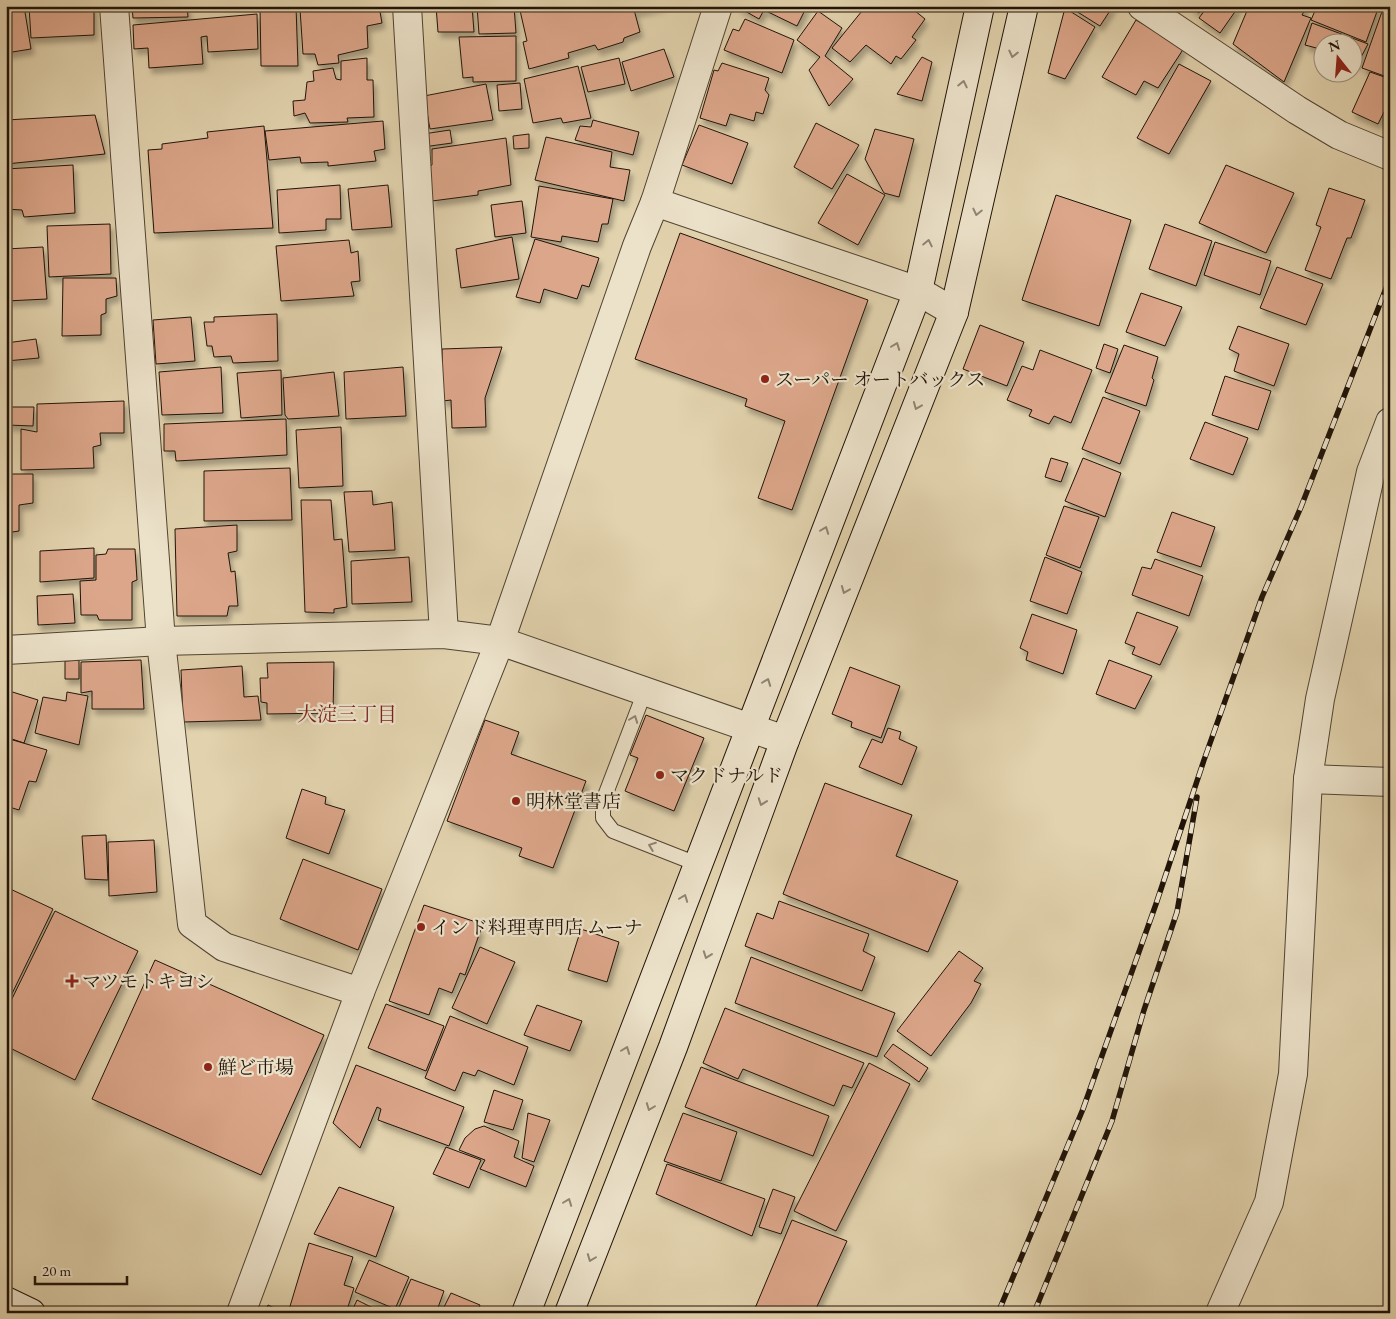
<svg xmlns="http://www.w3.org/2000/svg" width="1396" height="1319" viewBox="0 0 1396 1319" font-family="'EB Garamond','Noto Serif JP',serif">
  <style>
    .building { fill: #dca68a; stroke: #201308; filter: url(#shadow) }
    .lines { fill: none; stroke-linecap: round; stroke-linejoin: round }
    .lane-casing { stroke: #504332; stroke-width: 16 }
    .street-casing { stroke: #504332; stroke-width: 30 }
    .secondary-casing { stroke: #201308; stroke-width: 30 }
    .lane { stroke: #ece2ca; stroke-width: 14 }
    .street { stroke: #ece2ca; stroke-width: 28 }
    .secondary { stroke: #ece2ca; stroke-width: 28 }
    .rail-casing { stroke: #201308; stroke-width: 5.5 }
    .rail { stroke: #ece2ca; stroke-width: 4; stroke-dasharray: 11; stroke-linecap: butt }
    .oneway { stroke: #908573 }
    .poi-dot { fill: #8f2418; stroke: #ece2ca; stroke-width: 2 }
    .labels { text-anchor: middle; stroke-width: 4.5; stroke-linejoin: round; paint-order: stroke }
    .poi-label { font-size: 19px; fill: #201308; stroke: #ece2ca; text-anchor: start }
    .neighbourhood-label { font-size: 20px; fill: #7a1f14; stroke: #ece2ca }
  </style>
  <defs>
    <filter id="shadow"><feDropShadow dx="3" dy="5.5" stdDeviation="2.5" flood-color="#0004"/></filter>
  </defs>
  <rect width="100%" height="100%" fill="#e2d3ae"/>
  <filter id="stains"><feTurbulence type="fractalNoise" baseFrequency=".004" numOctaves="4"/><feColorMatrix values="0 0 0 0 .2 0 0 0 0 .09 0 0 0 0 .02 0 0 0 .5 -.17"/></filter>
  <radialGradient id="worn" r=".72"><stop offset=".6" stop-color="#630" stop-opacity="0"/><stop offset="1" stop-color="#630" stop-opacity=".3"/></radialGradient>
  <!-- building -->
  <g class="building">
    <polygon points="6,6 24,6 31,49 6,53"/>
    <polygon points="29,6 94,6 94,35 31,38"/>
    <polygon points="132,6 187,6 188,17 133,18"/>
    <polygon points="296,6 298,66 261,66 260,7"/>
    <polygon points="319,6 379,6 382,23 367,26 368,48 338,55 339,63 318,65 315,54 303,54 300,9"/>
    <polygon points="436,6 472,6 474,32 438,32"/>
    <polygon points="477,6 514,6 516,33 479,34"/>
    <polygon points="519,6 551,6 552,10 567,6 633,6 640,32 624,38 623,42 598,50 595,45 568,53 569,58 529,69 523,42 527,41"/>
    <polygon points="634,6 663,6 636,11"/>
    <polygon points="736,6 807,6 797,26 764,10 759,19"/>
    <polygon points="866,6 909,6 925,19 912,37 916,40 901,59 896,56 891,64 866,45 850,62 832,48"/>
    <polygon points="1068,6 1113,6 1100,26"/>
    <polygon points="1189,6 1203,6 1199,13"/>
    <polygon points="1208,6 1239,6 1220,33 1199,18"/>
    <polygon points="1249,6 1307,6 1302,15 1311,18 1284,82 1233,44"/>
    <polygon points="1317,6 1379,6 1366,42 1311,20"/>
    <polygon points="1384,6 1390,6 1390,78 1362,68"/>
    <polygon points="1065,8 1095,27 1065,79 1048,73"/>
    <polygon points="818,11 842,28 825,56 853,79 829,106 809,70 820,57 797,40"/>
    <polygon points="257,14 258,49 208,52 207,36 201,37 203,64 149,68 148,48 134,49 133,25"/>
    <polygon points="745,19 794,40 782,73 724,50 733,29 739,31"/>
    <polygon points="1136,20 1184,48 1158,88 1144,81 1136,95 1102,77"/>
    <polygon points="1312,23 1368,44 1357,65 1354,64 1354,42 1324,42 1324,58 1316,56 1320,49 1305,45"/>
    <polygon points="516,36 516,81 473,82 473,77 463,78 459,37"/>
    <polygon points="664,49 674,77 631,91 622,62"/>
    <polygon points="922,57 932,62 922,101 897,94"/>
    <polygon points="367,58 367,80 373,80 374,117 347,118 348,122 310,123 305,113 294,116 293,101 305,100 307,82 314,81 313,71 333,68 336,79 341,80 341,61"/>
    <polygon points="619,58 625,84 588,92 581,67"/>
    <polygon points="722,63 769,78 765,90 769,95 763,114 756,112 754,121 730,114 726,126 700,118 714,70 718,71"/>
    <polygon points="1179,64 1211,81 1169,154 1137,138"/>
    <polygon points="578,66 591,118 563,123 561,118 533,123 524,79"/>
    <polygon points="1370,72 1390,79 1390,100 1378,124 1352,112"/>
    <polygon points="520,83 522,109 499,111 497,85"/>
    <polygon points="486,84 493,120 430,129 424,96"/>
    <polygon points="95,115 105,154 6,164 6,120"/>
    <polygon points="593,120 639,132 633,155 575,140 580,126 591,127"/>
    <polygon points="383,121 385,149 374,151 376,161 328,166 328,162 301,163 300,157 269,160 265,131"/>
    <polygon points="816,123 859,145 832,189 794,167"/>
    <polygon points="699,125 748,143 732,184 682,165"/>
    <polygon points="264,126 273,228 154,233 148,150 162,149 162,144 208,138 207,132"/>
    <polygon points="875,129 914,139 899,197 884,193 865,159"/>
    <polygon points="450,130 452,143 423,147 423,134"/>
    <polygon points="529,134 529,148 514,149 513,136"/>
    <polygon points="546,137 612,152 610,167 630,170 624,201 535,180"/>
    <polygon points="506,138 511,185 478,191 478,195 432,201 428,167 432,165 432,149"/>
    <polygon points="73,165 75,213 24,217 22,210 6,209 6,169"/>
    <polygon points="1226,165 1294,193 1266,253 1199,223"/>
    <polygon points="847,174 885,195 858,245 818,223"/>
    <polygon points="340,185 341,219 326,219 326,230 279,233 277,190"/>
    <polygon points="388,185 392,227 352,230 348,189"/>
    <polygon points="539,186 613,199 608,224 602,224 598,242 562,236 561,242 531,237"/>
    <polygon points="1329,188 1365,200 1351,238 1347,238 1331,279 1305,270 1321,227 1316,225"/>
    <polygon points="1056,195 1131,220 1099,326 1022,300"/>
    <polygon points="522,201 526,233 495,237 491,205"/>
    <polygon points="110,224 111,274 49,277 47,226"/>
    <polygon points="1165,224 1212,241 1196,286 1149,269"/>
    <polygon points="680,233 868,300 792,510 758,498 785,421 745,406 747,399 635,359"/>
    <polygon points="512,237 519,279 461,288 456,249"/>
    <polygon points="535,239 599,258 589,287 582,285 577,299 544,289 540,303 516,297"/>
    <polygon points="349,240 351,253 358,251 360,281 351,282 354,296 281,301 276,246"/>
    <polygon points="1215,242 1271,261 1260,295 1204,275"/>
    <polygon points="43,247 47,299 6,301 6,249"/>
    <polygon points="1277,267 1323,284 1306,325 1260,308"/>
    <polygon points="63,278 116,278 117,296 106,299 106,313 101,315 101,335 62,336"/>
    <polygon points="1141,293 1182,307 1165,346 1126,332"/>
    <polygon points="277,314 278,361 233,363 231,356 214,357 212,346 207,346 204,322 214,322 214,317"/>
    <polygon points="191,317 195,361 156,364 153,320"/>
    <polygon points="980,325 1024,342 1007,386 963,369"/>
    <polygon points="1238,326 1289,344 1274,386 1234,371 1239,354 1229,349"/>
    <polygon points="36,339 39,358 6,361 6,343"/>
    <polygon points="1104,344 1118,349 1110,373 1096,368"/>
    <polygon points="1124,345 1158,357 1152,378 1154,380 1146,406 1105,392"/>
    <polygon points="502,347 485,398 486,427 452,428 451,400 443,401 442,349"/>
    <polygon points="1040,350 1092,370 1071,423 1054,416 1049,424 1029,416 1032,410 1007,400 1022,366 1033,370"/>
    <polygon points="221,367 223,413 162,415 159,372"/>
    <polygon points="403,367 406,416 346,419 344,372"/>
    <polygon points="281,370 282,415 241,418 237,373"/>
    <polygon points="334,372 339,416 288,419 285,415 283,378"/>
    <polygon points="1225,376 1271,391 1258,430 1212,415"/>
    <polygon points="1103,397 1140,411 1120,464 1082,449"/>
    <polygon points="124,401 124,433 100,433 101,445 93,447 94,468 21,470 21,429 37,432 37,404"/>
    <polygon points="7,407 34,407 33,426 7,425"/>
    <polygon points="286,419 287,455 176,461 175,451 164,451 164,424"/>
    <polygon points="1205,422 1248,438 1233,475 1190,459"/>
    <polygon points="341,427 343,486 299,488 296,430"/>
    <polygon points="1051,458 1068,463 1061,482 1045,477"/>
    <polygon points="1083,458 1121,473 1105,517 1065,501"/>
    <polygon points="290,468 292,520 204,521 204,471"/>
    <polygon points="6,474 33,474 33,503 19,505 19,531 6,533"/>
    <polygon points="372,491 373,505 392,502 395,550 349,552 344,492"/>
    <polygon points="301,500 331,500 334,540 342,539 347,607 334,609 334,613 305,612"/>
    <polygon points="1064,506 1099,517 1080,568 1046,555"/>
    <polygon points="1172,512 1215,527 1201,567 1157,552"/>
    <polygon points="237,525 237,551 228,553 231,572 235,571 238,606 229,606 227,616 177,616 175,529"/>
    <polygon points="94,548 94,578 40,582 40,551"/>
    <polygon points="108,549 135,549 137,580 132,582 132,620 99,620 97,615 81,615 80,581 96,580 96,555 106,554"/>
    <polygon points="409,557 412,602 352,604 351,561"/>
    <polygon points="1045,557 1082,572 1067,614 1030,601"/>
    <polygon points="1155,559 1203,576 1189,616 1132,595 1142,567 1151,569"/>
    <polygon points="73,594 75,623 38,625 37,596"/>
    <polygon points="1137,612 1178,627 1160,665 1132,654 1135,647 1125,643"/>
    <polygon points="1032,614 1077,630 1063,674 1026,660 1028,652 1020,648"/>
    <polygon points="79,660 79,679 65,679 65,661"/>
    <polygon points="141,660 144,709 92,709 92,691 81,693 81,662"/>
    <polygon points="1109,660 1152,676 1135,709 1096,694"/>
    <polygon points="334,662 333,713 267,714 267,703 261,702 260,678 268,678 267,663"/>
    <polygon points="242,666 244,697 258,696 261,720 183,722 181,670"/>
    <polygon points="850,667 900,686 881,738 851,727 852,722 832,714"/>
    <polygon points="6,690 38,700 24,743 6,737"/>
    <polygon points="67,692 88,696 79,745 35,733 43,697 66,701"/>
    <polygon points="646,715 704,738 674,811 625,791 638,758 630,755"/>
    <polygon points="485,720 519,732 511,754 586,781 553,868 519,856 522,848 447,821"/>
    <polygon points="888,728 901,732 899,739 917,747 902,785 859,767 872,739 882,743"/>
    <polygon points="6,738 47,750 36,782 29,781 19,810 6,806"/>
    <polygon points="825,783 912,815 896,856 958,881 928,952 783,894"/>
    <polygon points="302,789 326,797 325,804 345,810 329,854 286,838"/>
    <polygon points="106,835 108,880 85,879 82,836"/>
    <polygon points="154,840 157,892 109,896 108,842"/>
    <polygon points="303,859 382,889 358,950 280,919"/>
    <polygon points="6,887 53,909 6,1006"/>
    <polygon points="779,901 869,934 863,951 875,957 862,991 745,946 757,913 773,919"/>
    <polygon points="424,905 476,922 476,928 481,929 465,975 460,973 452,993 439,988 429,1015 389,1001"/>
    <polygon points="55,911 138,951 75,1080 6,1046 6,1011"/>
    <polygon points="581,929 619,942 607,982 568,970"/>
    <polygon points="480,947 515,962 487,1024 452,1008"/>
    <polygon points="959,951 983,968 974,981 981,984 971,1003 931,1056 897,1031"/>
    <polygon points="751,957 895,1013 877,1057 735,1003"/>
    <polygon points="155,960 324,1035 261,1175 92,1099"/>
    <polygon points="386,1004 444,1026 426,1071 368,1048"/>
    <polygon points="537,1005 582,1021 570,1051 524,1035"/>
    <polygon points="725,1008 864,1063 852,1088 843,1085 834,1106 743,1069 738,1079 703,1063"/>
    <polygon points="450,1016 528,1047 514,1085 478,1070 475,1076 463,1072 455,1091 425,1078"/>
    <polygon points="893,1044 928,1068 919,1082 884,1056"/>
    <polygon points="869,1063 910,1084 836,1231 794,1211"/>
    <polygon points="356,1065 464,1107 449,1146 378,1120 381,1109 377,1107 360,1148 333,1123"/>
    <polygon points="701,1067 829,1116 813,1156 685,1107"/>
    <polygon points="494,1090 523,1100 513,1130 484,1122"/>
    <polygon points="528,1113 550,1120 534,1162 522,1158"/>
    <polygon points="683,1113 737,1132 721,1181 664,1161"/>
    <polygon points="484,1126 519,1141 514,1157 534,1166 526,1187 480,1169 485,1160 459,1150 465,1138 475,1129"/>
    <polygon points="446,1147 481,1160 469,1188 433,1174"/>
    <polygon points="667,1164 765,1199 752,1236 656,1194"/>
    <polygon points="339,1187 394,1207 376,1257 314,1234"/>
    <polygon points="773,1189 795,1197 781,1234 759,1227"/>
    <polygon points="792,1220 847,1241 814,1313 753,1313"/>
    <polygon points="309,1243 353,1257 344,1285 354,1288 346,1313 288,1313"/>
    <polygon points="369,1260 409,1277 395,1309 355,1292"/>
    <polygon points="411,1279 444,1291 436,1313 397,1312"/>
    <polygon points="451,1293 480,1305 477,1313 441,1313"/>
    <polygon points="357,1300 383,1313 351,1313"/>
    <polygon points="268,1305 285,1313 265,1313"/>
  </g>
  <g class="lines">
    <!-- lane casing -->
    <g class="lane-casing">
      <polyline id="lane" points="645,691 603,801 603,818 613,831 697,864"/>
    </g>
    <!-- street casing -->
    <g class="street-casing">
      <g id="street">
        <polyline points="114,6 161,641 192,924 224,947 360,992"/>
        <polyline points="407,6 444,634"/>
        <polyline points="1142,6 1297,110 1339,135 1390,156"/>
        <polyline points="655,202 918,291 954,312"/>
        <polyline points="6,650 161,641 444,634 500,641 785,740"/>
        <polyline points="1308,779 1390,782"/>
        <polyline points="241,1313 360,992 500,641 637,246 655,202 718,6"/>
        <polyline points="1220,1313 1269,1202 1293,1074 1308,779 1320,699 1371,472 1390,422"/>
      </g>
    </g>
    <!-- secondary casing -->
    <g class="secondary-casing">
      <g id="secondary">
        <polyline points="6,1301 31,1313"/>
        <polyline points="526,1313 918,291 980,6"/>
        <polyline points="569,1313 673,1047 785,740 954,312 1024,6"/>
      </g>
    </g>
    <!-- lane -->
    <use href="#lane" class="lane"/>
    <!-- street -->
    <use href="#street" class="street"/>
    <!-- secondary -->
    <use href="#secondary" class="secondary"/>
    <!-- rail casing -->
    <g class="rail-casing">
      <g id="rail">
        <polyline points="998,1313 1083,1109 1156,904 1204,760 1262,597 1301,507 1390,278"/>
        <polyline points="1034,1313 1112,1121 1144,1010 1177,912 1197,797"/>
      </g>
    </g>
    <!-- rail -->
    <use href="#rail" class="rail"/>
  </g>
  <!-- one-way arrows -->
  <defs><path id="oneway-chevron" d="M-2-3.5L2.5 0L-2 3.5" fill="none" stroke-width="1.6" stroke-linecap="round" stroke-linejoin="round" transform="scale(1.25)"/></defs>
  <g class="oneway">
    <use href="#oneway-chevron" transform="translate(1013 54) rotate(103)"/>
    <use href="#oneway-chevron" transform="translate(963 84) rotate(-78)"/>
    <use href="#oneway-chevron" transform="translate(977 212) rotate(103)"/>
    <use href="#oneway-chevron" transform="translate(928 243) rotate(-78)"/>
    <use href="#oneway-chevron" transform="translate(896 346) rotate(-69)"/>
    <use href="#oneway-chevron" transform="translate(917 406) rotate(112)"/>
    <use href="#oneway-chevron" transform="translate(825 530) rotate(-69)"/>
    <use href="#oneway-chevron" transform="translate(845 590) rotate(112)"/>
    <use href="#oneway-chevron" transform="translate(767 682) rotate(-69)"/>
    <use href="#oneway-chevron" transform="translate(634 719) rotate(-69)"/>
    <use href="#oneway-chevron" transform="translate(762 802) rotate(110)"/>
    <use href="#oneway-chevron" transform="translate(652 846) rotate(-159)"/>
    <use href="#oneway-chevron" transform="translate(684 898) rotate(-69)"/>
    <use href="#oneway-chevron" transform="translate(707 955) rotate(110)"/>
    <use href="#oneway-chevron" transform="translate(626 1050) rotate(-69)"/>
    <use href="#oneway-chevron" transform="translate(650 1107) rotate(111)"/>
    <use href="#oneway-chevron" transform="translate(568 1202) rotate(-69)"/>
    <use href="#oneway-chevron" transform="translate(591 1258) rotate(111)"/>
  </g>
  <!-- markers -->
  <g class="poi-dot">
    <circle cx="765" cy="379" r="5"/>
    <circle cx="660" cy="775" r="5"/>
    <circle cx="516" cy="801" r="5"/>
    <circle cx="421" cy="927" r="5"/>
    <path d="M69.5 973.5h5v5h5v5h-5v5h-5v-5h-5v-5h5z"/>
    <circle cx="208" cy="1067" r="5"/>
  </g>
  <g class="labels">
    <!-- poi labels -->
    <g class="poi-label">
      <text x="775" y="386">スーパー オートバックス</text>
      <text x="670" y="782">マクドナルド</text>
      <text x="526" y="808">明林堂書店</text>
      <text x="431" y="934">インド料理専門店 ムーナ</text>
      <text x="82" y="988">マツモトキヨシ</text>
      <text x="218" y="1074">鮮ど市場</text>
    </g>
    <!-- neighbourhood labels -->
    <g class="neighbourhood-label">
      <text x="347" y="721">大淀三丁目</text>
    </g>
  </g>
  <!-- margin -->
  <rect width="1396" height="1319" fill="none" stroke="#e2d3ae" stroke-width="25"/>
  <rect x="8" y="8" width="1381" height="1304" fill="none" stroke="#201308" stroke-width="2.5"/>
  <rect x="12" y="12" width="1371" height="1294" fill="none" stroke="#201308"/>
  <!-- north arrow -->
  <g transform="translate(1338 58) rotate(343)"><circle r="24" fill="#ece2ca" stroke="#9a8f7c"/>
  <path d="M0-4L9 19L0 12L-9 19Z" fill="#8f2418"/>
  <text y="-8" font-size="14" font-weight="bold" text-anchor="middle" fill="#201308">N</text>
  </g>
  <!-- scale -->
  <path d="M35 1276v8h92v-8" fill="none" stroke="#201308" stroke-width="2.5"/>
  <text x="42" y="1276" font-size="15" fill="#201308" stroke="#ece2ca" stroke-width="4" paint-order="stroke">20 m</text>
  <rect width="100%" height="100%" filter="url(#stains)"/>
  <rect width="100%" height="100%" fill="url(#worn)"/>
</svg>
